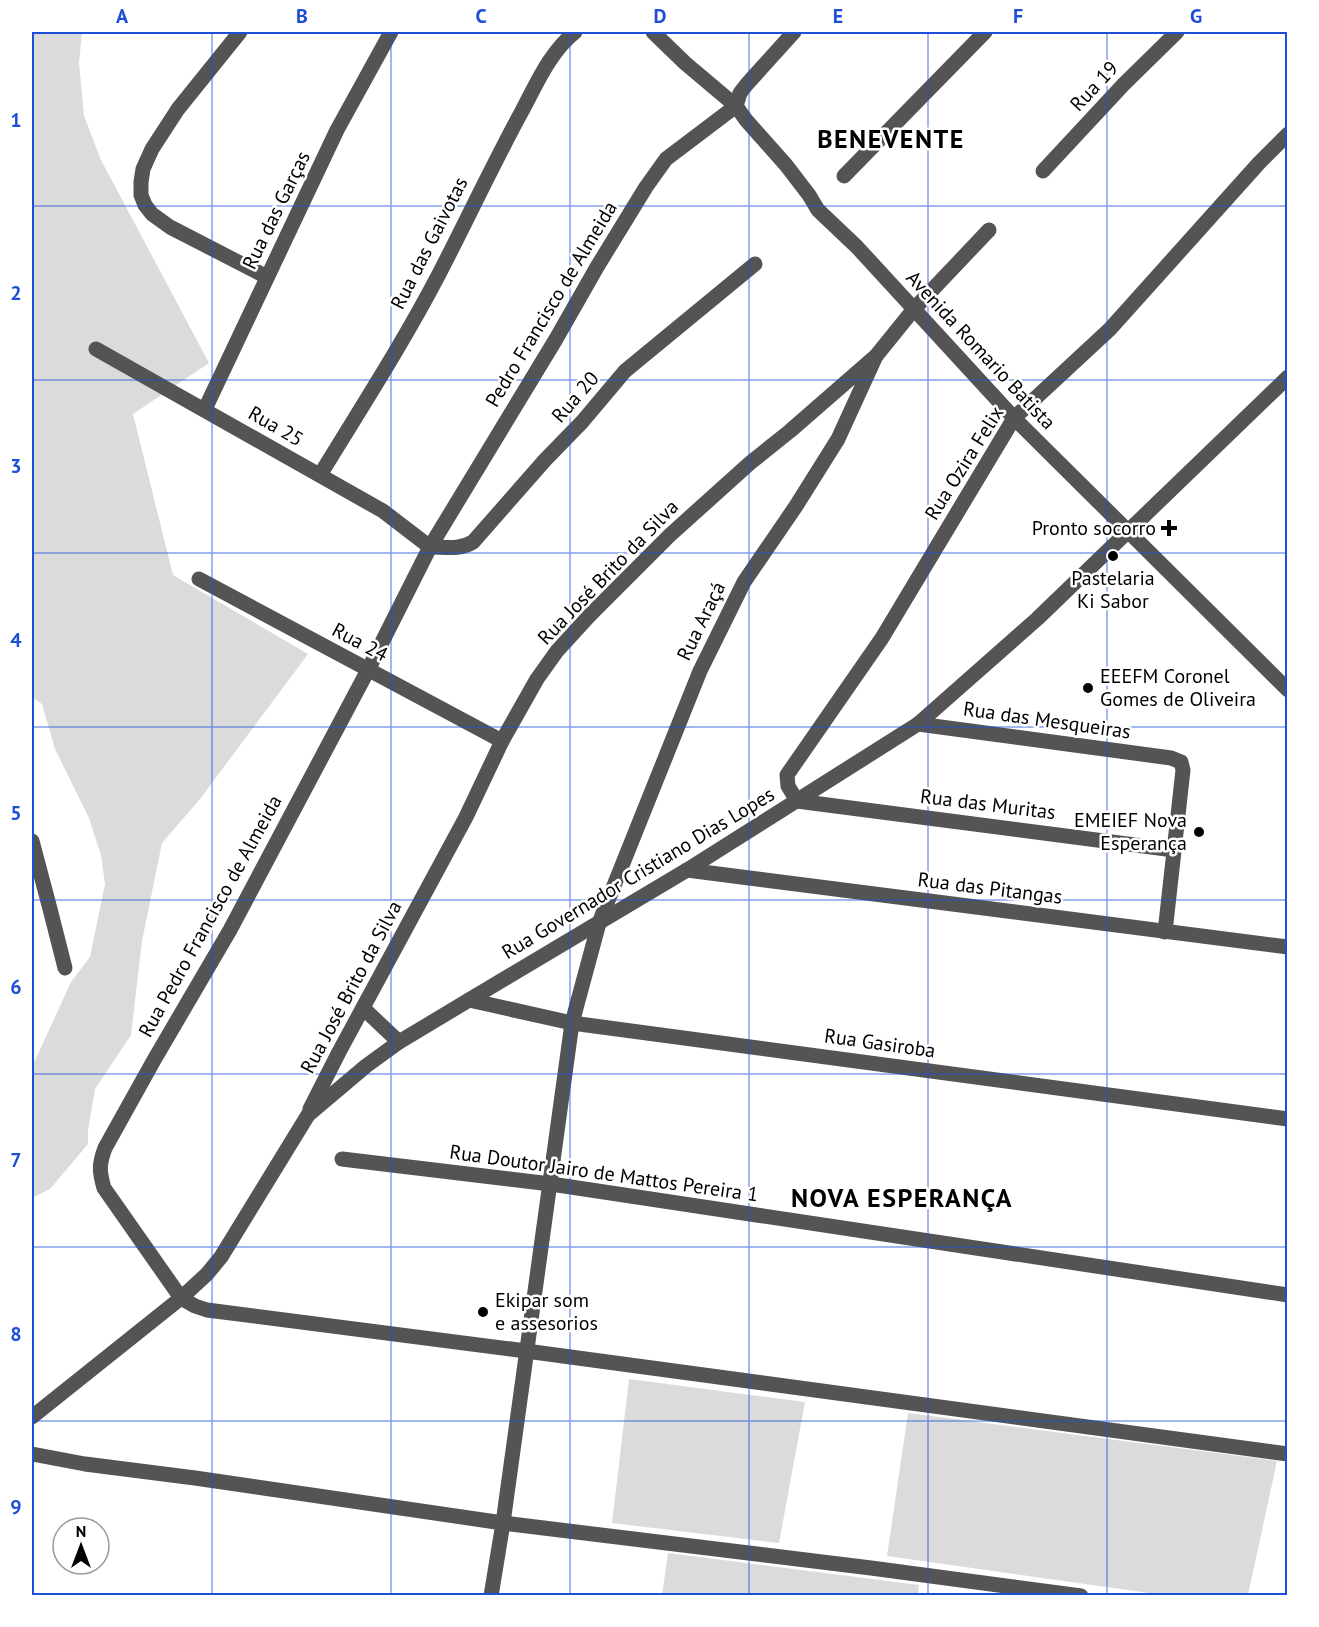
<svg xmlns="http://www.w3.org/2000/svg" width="1319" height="1627" viewBox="0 0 1319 1627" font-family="'PT Sans',sans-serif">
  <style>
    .green { fill: #dbdbdb }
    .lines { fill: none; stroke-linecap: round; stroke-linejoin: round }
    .minor { stroke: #545454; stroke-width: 15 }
    .grid { fill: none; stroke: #1d4ed8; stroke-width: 1.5; stroke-opacity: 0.55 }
    .poi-dot { fill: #000; stroke: #fff; stroke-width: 2 }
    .labels { text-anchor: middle; stroke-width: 5; stroke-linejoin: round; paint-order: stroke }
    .street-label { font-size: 20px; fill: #000; stroke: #fff }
    .poi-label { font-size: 20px; fill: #000; stroke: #fff; text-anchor: end }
    .district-label { font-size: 26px; font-weight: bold; letter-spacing: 1.5px; fill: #000; stroke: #fff }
    .neatline { fill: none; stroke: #1d4ed8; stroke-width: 2 }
    .grid-label { font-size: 20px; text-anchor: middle; font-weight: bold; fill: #1d4ed8 }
  </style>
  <rect width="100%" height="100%" fill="#fff"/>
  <!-- green -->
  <g class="green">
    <polygon points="32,32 82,32 79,63 84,116 101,160 209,363 133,414 173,575 308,654 200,799 162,843 142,941 131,1035 95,1089 88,1130 88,1144 50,1189 32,1198 32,1067 71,982 90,957 105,884 101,855 89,818 55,749 42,704 32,697"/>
    <polygon points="629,1379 805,1402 779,1543 612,1523"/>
    <polygon points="908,1413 1277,1461 1248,1595 1163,1595 887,1556"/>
    <polygon points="668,1553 919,1585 918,1595 662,1595"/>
  </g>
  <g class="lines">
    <!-- minor -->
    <g class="minor">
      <polyline points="240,32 178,109 152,149 143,169 141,182 141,195 145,205 152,214 170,227 267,277"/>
      <polyline points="653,32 685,63 736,106 746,120 786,165 809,195 818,210 857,247 1014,418 1288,690"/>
      <path d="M794 32 747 84 740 93 736 106 666 159 646 187 597 267 556 339 430 547 368 670 230 930 154 1060 105 1148C99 1164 99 1171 104 1188L181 1298 195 1306 207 1310 526 1351 1288 1454"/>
      <polyline points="1043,171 1123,85 1177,32"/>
      <polyline points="844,176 985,32"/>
      <polyline points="96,349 383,511 430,547"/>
      <polyline points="205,409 337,130 391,32"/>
      <path d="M320 475C361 408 403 343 439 274 467 220 493 164 522 111 537 83 550 52 575 32"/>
      <path d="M430 547C445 547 460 550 473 542L545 460 582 422 625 371 755 264"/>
      <polyline points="199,579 502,741"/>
      <polyline points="918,724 1171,758 1181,762 1183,770 1165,932"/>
      <polyline points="32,841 50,909 65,968"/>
      <polyline points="1174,850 797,801 788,786 787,775 882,638 1014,418 1110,329 1259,163 1288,134"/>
      <polyline points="687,870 1288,947"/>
      <polyline points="469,1000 572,1023 1288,1119"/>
      <polyline points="363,1008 399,1042"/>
      <polyline points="310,1109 339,1052 466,817 502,741 537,679 557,651 590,615 670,535 750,463 790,431 876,356 914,309 989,230"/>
      <polyline points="342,1159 551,1184 1288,1295"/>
      <polyline points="32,1417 181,1298 207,1274 221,1257 308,1115 366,1066 399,1042 469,1000 687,870 918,724 1037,619 1288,377"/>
      <polyline points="32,1454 85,1464 195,1478 503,1523 871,1568 1081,1596"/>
      <polyline points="491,1596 503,1523 572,1023 599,923 700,671 744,582 796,506 838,439 876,356"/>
    </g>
  </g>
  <!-- grid -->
  <path class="grid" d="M212 32V1596M391 32V1596M570 32V1596M749 32V1596M928 32V1596M1107 32V1596M32 206H1288M32 380H1288M32 553H1288M32 727H1288M32 900H1288M32 1074H1288M32 1247H1288M32 1421H1288"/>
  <!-- markers -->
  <g class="poi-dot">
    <path d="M1166 519h6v6h6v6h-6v6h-6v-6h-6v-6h6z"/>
    <circle cx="1113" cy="556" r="6"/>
    <circle cx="1088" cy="688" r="6"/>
    <circle cx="1199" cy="832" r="6"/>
    <circle cx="483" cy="1312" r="6"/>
  </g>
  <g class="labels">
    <!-- street labels -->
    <g class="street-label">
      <text transform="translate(1094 86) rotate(-47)" y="7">Rua 19</text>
      <text transform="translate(276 210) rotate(-64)" y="7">Rua das Garças</text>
      <text transform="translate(429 243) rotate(-63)" y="7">Rua das Gaivotas</text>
      <text transform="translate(551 304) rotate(-59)" y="7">Pedro Francisco de Almeida</text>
      <text transform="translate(981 350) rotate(47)" y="7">Avenida Romario Batista</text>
      <text transform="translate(575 397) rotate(-49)" y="7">Rua 20</text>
      <text transform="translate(276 426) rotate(30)" y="7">Rua 25</text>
      <text transform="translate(964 463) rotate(-58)" y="7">Rua Ozira Felix</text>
      <text transform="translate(608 572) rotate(-46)" y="7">Rua José Brito da Silva</text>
      <text transform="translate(701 621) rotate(-64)" y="7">Rua Araçá</text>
      <text transform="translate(360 642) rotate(28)" y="7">Rua 24</text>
      <text transform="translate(1047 720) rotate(8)" y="7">Rua das Mesqueiras</text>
      <text transform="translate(988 804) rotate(7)" y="7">Rua das Muritas</text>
      <text transform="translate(638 873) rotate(-31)" y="7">Rua Governador Cristiano Dias Lopes</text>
      <text transform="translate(990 888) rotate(7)" y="7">Rua das Pitangas</text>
      <text transform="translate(210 916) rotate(-61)" y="7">Rua Pedro Francisco de Almeida</text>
      <text transform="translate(351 987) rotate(-62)" y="7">Rua José Brito da Silva</text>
      <text transform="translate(880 1043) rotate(8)" y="7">Rua Gasiroba</text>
      <text transform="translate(604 1173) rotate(8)" y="7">Rua Doutor Jairo de Mattos Pereira 1</text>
    </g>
    <!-- poi labels -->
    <g class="poi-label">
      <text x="1156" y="535">Pronto socorro</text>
      <text x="1113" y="585" text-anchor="middle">Pastelaria<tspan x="1113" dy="23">Ki Sabor</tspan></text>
      <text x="1100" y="683" text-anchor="start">EEEFM Coronel<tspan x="1100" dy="23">Gomes de Oliveira</tspan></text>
      <text x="1187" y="827">EMEIEF Nova<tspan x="1187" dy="23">Esperança</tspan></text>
      <text x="495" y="1307" text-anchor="start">Ekipar som<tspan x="495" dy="23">e assesorios</tspan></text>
    </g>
    <!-- district labels -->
    <g class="district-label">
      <text x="891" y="148">BENEVENTE</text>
      <text x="902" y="1207">NOVA ESPERANÇA</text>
    </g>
  </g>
  <!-- border -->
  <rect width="1319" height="1627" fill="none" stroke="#ffffff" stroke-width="66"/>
  <!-- north arrow -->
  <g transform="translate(81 1546)"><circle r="28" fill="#ffffff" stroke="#999999" stroke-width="1.5"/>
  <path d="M0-4.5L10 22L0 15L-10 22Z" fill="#000000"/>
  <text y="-9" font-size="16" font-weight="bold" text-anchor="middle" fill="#000000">N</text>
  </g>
  <rect x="33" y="33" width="1253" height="1561" class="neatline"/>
  <g class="grid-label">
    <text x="122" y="23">A</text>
    <text x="302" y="23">B</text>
    <text x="481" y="23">C</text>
    <text x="660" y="23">D</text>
    <text x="838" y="23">E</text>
    <text x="1018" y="23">F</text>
    <text x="1196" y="23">G</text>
    <text x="16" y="127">1</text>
    <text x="16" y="300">2</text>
    <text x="16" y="473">3</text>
    <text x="16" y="647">4</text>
    <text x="16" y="820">5</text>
    <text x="16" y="994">6</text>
    <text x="16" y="1167">7</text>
    <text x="16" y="1341">8</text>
    <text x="16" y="1514">9</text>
  </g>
</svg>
